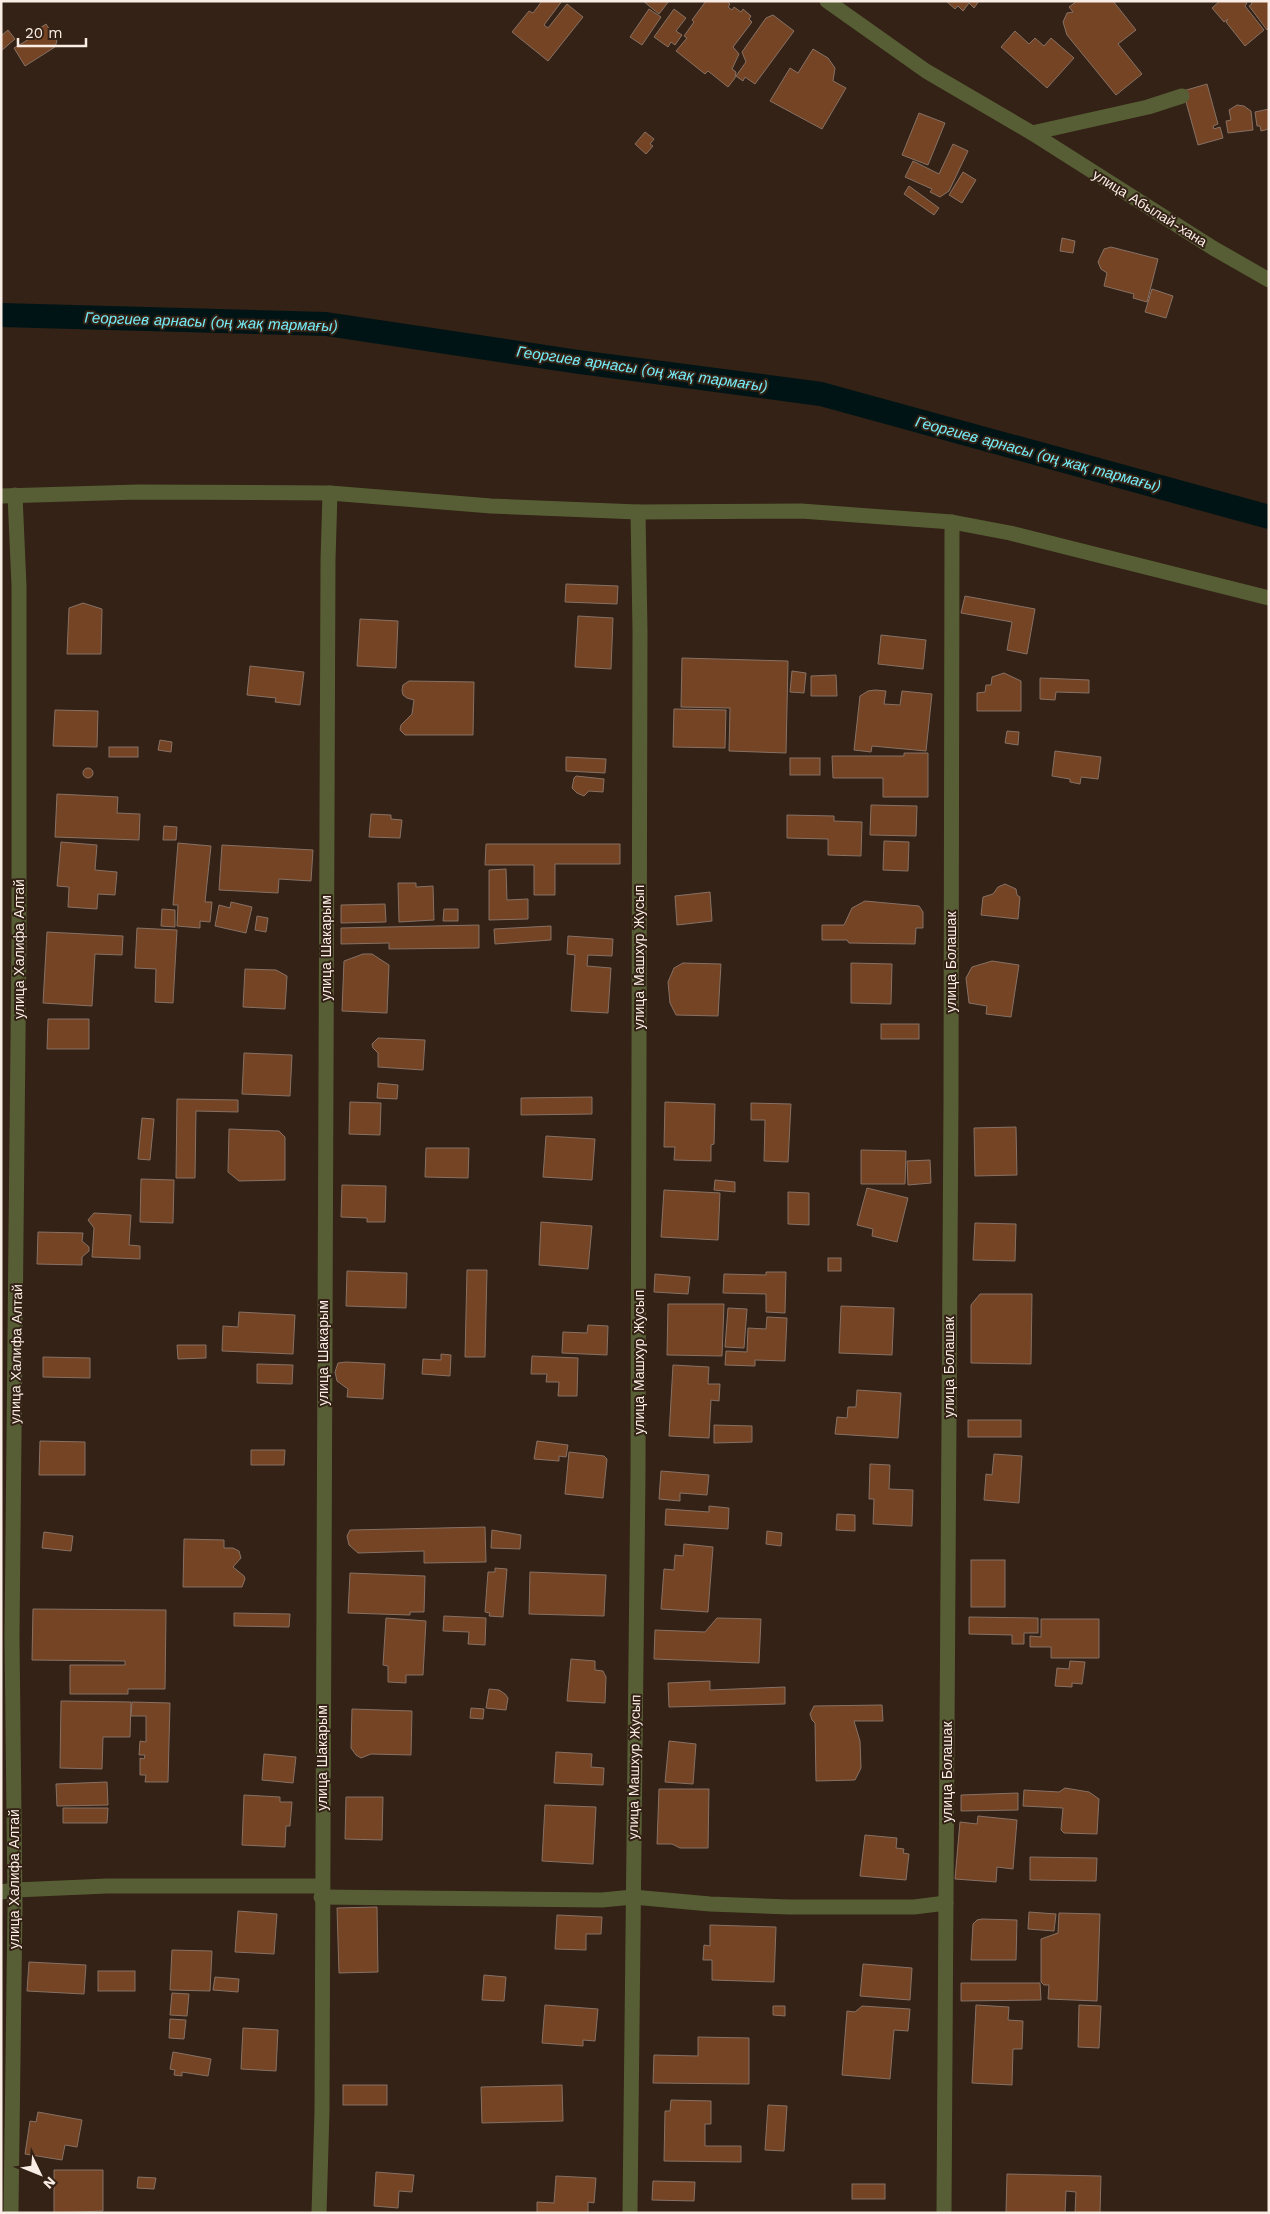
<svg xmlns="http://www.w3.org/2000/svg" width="1270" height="2214" viewBox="0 0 1270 2214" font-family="'Work Sans',sans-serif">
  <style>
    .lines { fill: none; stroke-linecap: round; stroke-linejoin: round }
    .canal { stroke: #001416; stroke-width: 24 }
    .building { fill: #744425; stroke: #877164 }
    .minor { stroke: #575e35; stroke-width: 15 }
    .labels { text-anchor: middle; stroke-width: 4; stroke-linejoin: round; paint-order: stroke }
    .street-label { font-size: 14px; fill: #f9ede5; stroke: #332215 }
    .water-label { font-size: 15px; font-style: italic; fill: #75edf8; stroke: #332215 }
  </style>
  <rect width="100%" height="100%" fill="#332215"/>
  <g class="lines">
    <!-- canal -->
    <polyline class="canal" points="1,315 326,324 579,362 821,394 1269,517"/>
  </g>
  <!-- building -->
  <g class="building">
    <polygon points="542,1 562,1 544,25 548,28 567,4 583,17 548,61 512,32 529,11 533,13"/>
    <polygon points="643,1 669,1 659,14"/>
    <polygon points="706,1 727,1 730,4 728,7 732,10 734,7 741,12 743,9 751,16 749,19 752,22 733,47 739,54 732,69 736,72 735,78 728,87 708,71 705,74 676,51 687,38 684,36 694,22 692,20"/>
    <polygon points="946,1 979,1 974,8 969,3 963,11 958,6 955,9"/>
    <polygon points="1077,1 1113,1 1136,30 1118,44 1142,74 1116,95 1067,35 1063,22 1067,13 1073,12 1069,7"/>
    <polygon points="1220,1 1245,1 1247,3 1245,6 1264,30 1245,46 1226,22 1228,19 1224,22 1212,8"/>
    <polygon points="1269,1 1269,28 1267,30 1249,6 1252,4 1251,1"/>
    <polygon points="649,9 661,17 642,45 630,37"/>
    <polygon points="674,9 686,18 676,31 682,35 675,45 671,42 668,47 654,37"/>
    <polygon points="773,15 794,31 755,84 745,77 743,81 736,76 746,62 742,52 766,18"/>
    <polygon points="46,24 57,41 55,47 25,66 14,48 36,35 34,32"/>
    <polygon points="8,30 15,39 1,51 1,36"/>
    <polygon points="1015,31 1029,44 1035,38 1044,46 1051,38 1074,58 1047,88 1001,47"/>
    <polygon points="813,49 828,58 835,68 833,81 846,88 822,129 770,101 790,68 798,73"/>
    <polygon points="1207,84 1218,124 1213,126 1214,129 1220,127 1223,138 1198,145 1183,91"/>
    <polygon points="1237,105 1244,106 1251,111 1253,130 1228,133 1226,121 1231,120 1229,110"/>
    <polygon points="1269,109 1269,129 1261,131 1260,126 1257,126 1255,112"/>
    <polygon points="919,113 945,123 928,165 902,155"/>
    <polygon points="645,132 654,139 650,144 653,146 646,154 635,144"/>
    <polygon points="953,144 968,151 949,191 940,197 930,192 932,189 905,177 913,161 939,174"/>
    <polygon points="963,172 976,180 962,203 949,195"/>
    <polygon points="909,186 939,208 934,215 904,194"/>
    <polygon points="1062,238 1075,241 1073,253 1060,251"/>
    <polygon points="1111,247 1158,259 1147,302 1133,298 1134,294 1104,286 1107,273 1101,269 1098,262 1104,249"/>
    <polygon points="1152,289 1173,296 1166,318 1145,312"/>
    <polygon points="566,584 618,586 617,604 565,602"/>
    <polygon points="965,596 1035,609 1027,654 1007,650 1012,622 961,613"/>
    <polygon points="83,603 102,609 101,654 67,654 69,608"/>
    <polygon points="578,616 613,618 611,669 575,667"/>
    <polygon points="360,619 398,621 396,668 357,666"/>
    <polygon points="881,635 926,640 923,669 878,664"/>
    <polygon points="682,658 788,661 786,753 729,751 730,708 681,707"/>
    <polygon points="250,666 304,672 300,705 275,702 276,698 247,695"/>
    <polygon points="792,671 806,673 804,693 790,692"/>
    <polygon points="1004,673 1021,681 1021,711 977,711 977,693 985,692 986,685 991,685 992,677"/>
    <polygon points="836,675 837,696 811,696 811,676"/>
    <polygon points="1040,678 1089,680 1089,693 1056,692 1055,700 1040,699"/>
    <polygon points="409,681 474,682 473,735 405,735 400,730 401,725 412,714 414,700 407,698 403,695 402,690 403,685"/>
    <polygon points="875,690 886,691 884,704 900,705 902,691 932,694 926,751 872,746 871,752 854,750 860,696 868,691"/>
    <polygon points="674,709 726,710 725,748 673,747"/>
    <polygon points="55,710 98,711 97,747 53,746"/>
    <polygon points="1007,731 1019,732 1018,745 1005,743"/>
    <polygon points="160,740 172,742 171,752 158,750"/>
    <rect x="109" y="747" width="29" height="10"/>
    <polygon points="1055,751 1101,757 1098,779 1081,777 1080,784 1070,782 1070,779 1052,776"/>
    <polygon points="904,753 928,753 928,797 883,797 883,778 833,778 832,756 904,756"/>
    <polygon points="566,757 606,759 605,773 566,771"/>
    <rect x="790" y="758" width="30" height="17"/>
    <circle cx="88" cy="773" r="5"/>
    <polygon points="576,776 604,779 603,792 589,791 584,796 577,793 572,788 574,778"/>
    <polygon points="57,794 118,797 117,813 140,814 139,840 55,837"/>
    <polygon points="871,805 917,806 916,836 870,835"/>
    <polygon points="371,814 391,815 391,819 402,820 400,838 369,837"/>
    <polygon points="787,815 834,816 834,821 862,822 861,856 828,855 828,839 787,838"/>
    <polygon points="164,826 177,827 176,840 163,840"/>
    <polygon points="884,841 909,842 908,871 883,870"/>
    <polygon points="61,842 97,845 95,870 117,872 115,895 98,894 97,909 68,907 69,887 57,886"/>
    <polygon points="178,843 211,846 205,902 212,902 210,922 200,921 200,928 177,926 178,905 173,905"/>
    <polygon points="486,844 620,844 620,864 555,864 555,895 534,895 534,865 485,865"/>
    <polygon points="222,845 313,850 311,881 279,879 278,893 219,890"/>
    <polygon points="506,869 507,900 528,899 528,919 489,920 489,870"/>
    <polygon points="398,883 416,883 416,887 433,886 434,920 399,922"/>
    <polygon points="1005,884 1016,889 1017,895 1020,897 1018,919 981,915 983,897 993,894 998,887"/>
    <polygon points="710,892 712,921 677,925 675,896"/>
    <polygon points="865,901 919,906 923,912 923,928 916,928 915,944 849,943 847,940 822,940 822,925 844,925 852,908"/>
    <polygon points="231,902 252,907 246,933 215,926 219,905 230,908"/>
    <polygon points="385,904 386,922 341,923 341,905"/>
    <polygon points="162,909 175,910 175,927 161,926"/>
    <polygon points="444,909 458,909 458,921 443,921"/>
    <polygon points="257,916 268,918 266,932 255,930"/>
    <polygon points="479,925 479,948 389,949 389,943 341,944 341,928"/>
    <polygon points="551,926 551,940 495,944 494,929"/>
    <polygon points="137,928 177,930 173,1003 155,1002 156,969 135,968"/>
    <polygon points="47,932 123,936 122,955 95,954 92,1006 43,1003"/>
    <polygon points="568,936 613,939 612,956 588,955 587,966 611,968 608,1013 571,1011 575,955 567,954"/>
    <polygon points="363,954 372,954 389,965 387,1013 342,1011 344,961"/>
    <polygon points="992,961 1019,965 1011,1017 986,1014 987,1006 969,1003 966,978 972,967"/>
    <polygon points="683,963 721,964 718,1016 676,1015 670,1003 668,982 674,968"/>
    <polygon points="851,963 892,964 891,1004 851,1003"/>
    <polygon points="245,969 276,970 287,976 285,1009 243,1007"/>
    <polygon points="48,1019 89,1019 89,1049 47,1049"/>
    <rect x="881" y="1024" width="38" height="15"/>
    <polygon points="378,1038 425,1040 423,1070 378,1067 378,1053 373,1048 372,1044"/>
    <polygon points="244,1053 292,1055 290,1096 242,1094"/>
    <polygon points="378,1083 398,1085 397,1099 377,1098"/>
    <polygon points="592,1097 592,1114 521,1115 521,1098"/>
    <polygon points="177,1099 238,1100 238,1112 196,1111 195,1178 176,1178"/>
    <polygon points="350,1102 381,1103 380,1135 349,1134"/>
    <polygon points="665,1102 715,1104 714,1144 711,1145 711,1161 674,1160 675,1147 664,1147"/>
    <polygon points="751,1103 791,1104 788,1162 764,1161 765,1120 751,1120"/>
    <polygon points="142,1118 154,1119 150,1160 138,1159"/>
    <polygon points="1016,1127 1017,1175 975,1176 974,1128"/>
    <polygon points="229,1129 279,1131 285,1137 285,1180 239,1181 228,1172"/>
    <polygon points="546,1136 595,1139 592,1180 543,1177"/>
    <polygon points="426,1148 469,1148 468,1178 425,1177"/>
    <polygon points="861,1150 906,1151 905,1184 861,1184"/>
    <polygon points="930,1160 931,1183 908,1185 907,1161"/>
    <polygon points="141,1179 174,1180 173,1223 140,1222"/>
    <polygon points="715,1180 735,1182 735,1192 714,1190"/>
    <polygon points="342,1185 386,1186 385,1222 367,1222 367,1218 341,1217"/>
    <polygon points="867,1188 908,1198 897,1242 872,1236 873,1229 857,1225"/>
    <polygon points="664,1190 720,1193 718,1240 661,1237"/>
    <polygon points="788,1192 809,1193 809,1225 788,1224"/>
    <polygon points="94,1213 131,1215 129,1245 140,1246 140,1259 92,1257 94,1228 88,1220"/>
    <polygon points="541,1222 592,1226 588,1269 539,1265"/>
    <polygon points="975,1223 1016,1224 1015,1261 973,1260"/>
    <polygon points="38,1232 83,1233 82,1241 89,1247 89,1251 82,1257 82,1265 37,1264"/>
    <rect x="828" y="1258" width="13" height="13"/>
    <polygon points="467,1270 487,1270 485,1357 465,1357"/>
    <polygon points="347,1271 407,1273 406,1308 346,1306"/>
    <polygon points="766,1272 786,1272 785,1313 766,1312 766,1294 723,1293 724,1274 766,1275"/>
    <polygon points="655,1274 690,1277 688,1294 654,1292"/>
    <polygon points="980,1294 1032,1294 1031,1364 971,1363 971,1305"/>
    <polygon points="668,1304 724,1304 722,1356 667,1355"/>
    <polygon points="841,1306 894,1308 892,1355 839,1353"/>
    <polygon points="728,1308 747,1309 744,1348 725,1347"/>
    <polygon points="239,1312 295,1315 293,1354 222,1351 223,1326 238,1327"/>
    <polygon points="767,1317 787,1318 785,1361 755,1360 755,1366 725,1365 726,1351 747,1352 748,1328 766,1329"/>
    <polygon points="588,1325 608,1326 607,1355 562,1353 563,1332 587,1333"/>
    <polygon points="177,1345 206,1345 206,1358 178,1359"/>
    <polygon points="441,1354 451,1355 450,1376 422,1374 423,1359 441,1360"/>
    <polygon points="532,1356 578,1358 577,1396 558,1396 559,1382 546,1382 547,1374 531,1374"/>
    <polygon points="43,1357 90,1358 90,1378 43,1377"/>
    <polygon points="346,1362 385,1364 383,1399 347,1397 348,1389 337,1381 335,1372 338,1363"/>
    <polygon points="257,1364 293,1365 292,1384 257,1383"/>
    <polygon points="673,1365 709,1367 708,1384 720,1384 719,1401 711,1400 709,1438 669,1436"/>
    <polygon points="857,1390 901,1393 898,1438 835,1434 837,1417 847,1418 848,1407 856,1407"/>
    <rect x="968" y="1420" width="53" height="17"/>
    <polygon points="714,1425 752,1426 752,1442 714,1443"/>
    <polygon points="40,1441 85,1442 85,1475 39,1475"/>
    <polygon points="537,1441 568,1445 566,1457 559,1456 559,1461 534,1459"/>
    <polygon points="251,1450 285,1450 284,1465 251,1465"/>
    <polygon points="569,1452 604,1456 607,1459 603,1498 565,1494"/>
    <polygon points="994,1454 1022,1456 1019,1503 984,1500 986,1474 992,1475"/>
    <polygon points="870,1464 890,1465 889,1489 913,1490 912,1526 873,1524 874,1499 869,1499"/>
    <polygon points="661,1471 709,1475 707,1495 680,1493 680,1501 659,1499"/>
    <polygon points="709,1506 729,1508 728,1529 665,1525 666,1509 709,1512"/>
    <polygon points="837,1514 855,1515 855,1531 836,1530"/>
    <polygon points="485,1527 486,1562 424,1563 424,1551 358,1553 349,1545 347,1536 350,1530"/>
    <polygon points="492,1530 521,1535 520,1549 491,1548"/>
    <polygon points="767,1531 782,1533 781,1546 766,1544"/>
    <polygon points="44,1532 73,1536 71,1551 42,1548"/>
    <polygon points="184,1539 224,1540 224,1548 233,1548 239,1551 241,1558 233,1567 244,1576 245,1579 242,1587 183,1587"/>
    <polygon points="684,1544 713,1547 708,1612 661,1609 664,1569 674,1570 675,1555 683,1556"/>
    <rect x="971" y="1560" width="34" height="47"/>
    <polygon points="495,1568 507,1569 503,1617 489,1616 490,1613 485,1612 488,1572 495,1572"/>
    <polygon points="530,1572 606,1575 604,1616 529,1614"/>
    <polygon points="350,1573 425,1576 424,1612 410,1612 410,1615 348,1613"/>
    <polygon points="33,1609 166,1610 165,1689 128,1689 128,1694 70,1694 70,1665 125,1665 125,1661 32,1660"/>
    <polygon points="234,1613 290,1614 289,1627 234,1626"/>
    <polygon points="444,1616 486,1618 485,1645 468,1644 469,1632 443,1631"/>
    <polygon points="969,1617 1038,1618 1038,1633 1024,1633 1024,1644 1012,1644 1012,1635 969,1634"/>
    <polygon points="386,1618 426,1621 423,1675 406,1675 406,1683 388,1682 388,1666 383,1665"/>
    <polygon points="717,1618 761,1619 759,1663 654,1659 655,1630 705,1632"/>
    <polygon points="1041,1619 1099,1619 1099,1658 1051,1658 1051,1647 1030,1647 1030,1636 1041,1637"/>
    <polygon points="571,1659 595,1661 595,1670 603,1671 606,1677 605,1703 567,1701"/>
    <polygon points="1070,1661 1085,1662 1082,1684 1072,1683 1072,1687 1055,1686 1057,1668 1069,1669"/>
    <polygon points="710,1681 710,1690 785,1687 785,1704 669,1707 668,1683"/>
    <polygon points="489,1689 499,1690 505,1694 508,1698 506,1710 486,1708"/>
    <polygon points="61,1701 131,1702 130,1737 103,1737 102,1769 60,1768"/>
    <polygon points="132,1702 170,1703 168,1782 145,1782 146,1775 140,1775 140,1758 144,1759 145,1755 139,1755 140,1741 146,1742 146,1716 131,1716"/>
    <polygon points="882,1705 883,1721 854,1721 860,1741 861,1768 855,1780 816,1781 815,1723 812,1720 810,1714 814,1706"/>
    <polygon points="471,1708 484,1709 483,1719 470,1718"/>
    <polygon points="352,1709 412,1711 411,1755 371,1754 361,1758 356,1755 351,1748"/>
    <polygon points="669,1741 696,1744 693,1784 665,1782"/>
    <polygon points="556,1752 592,1754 591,1767 604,1768 603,1785 554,1783"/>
    <polygon points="264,1754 296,1757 293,1783 262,1780"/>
    <polygon points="107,1782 108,1805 57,1806 56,1784"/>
    <polygon points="1065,1788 1089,1792 1099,1799 1097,1834 1064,1833 1061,1830 1063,1808 1023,1806 1024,1790 1059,1792"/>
    <polygon points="659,1789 709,1789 708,1848 680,1848 672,1844 657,1844"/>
    <polygon points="1018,1793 1018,1810 961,1811 961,1795"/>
    <polygon points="244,1795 280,1797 280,1802 292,1802 290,1826 286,1826 285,1847 242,1845"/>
    <polygon points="346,1797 383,1797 382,1840 345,1839"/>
    <polygon points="545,1805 596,1807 593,1864 542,1861"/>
    <polygon points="63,1808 108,1808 107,1823 63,1823"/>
    <polygon points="978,1816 1017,1820 1013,1869 997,1867 996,1882 955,1879 960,1822 977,1824"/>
    <polygon points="865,1835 897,1838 896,1848 904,1849 903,1853 909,1854 906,1880 860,1876"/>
    <polygon points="1030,1857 1097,1858 1096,1881 1030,1880"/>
    <polygon points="377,1907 378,1972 339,1973 337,1908"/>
    <polygon points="238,1911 277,1914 274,1954 235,1952"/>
    <polygon points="1029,1912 1056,1914 1054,1931 1028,1929"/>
    <polygon points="1059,1913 1100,1914 1097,2001 1048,1999 1049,1985 1044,1985 1041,1982 1041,1939 1058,1933"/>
    <polygon points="557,1915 602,1917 601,1934 586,1934 586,1950 555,1949"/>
    <polygon points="982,1919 1017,1920 1016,1960 971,1960 973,1924 977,1920"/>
    <polygon points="710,1925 776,1927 774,1982 712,1980 712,1960 703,1960 704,1945 710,1946"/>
    <polygon points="172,1950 212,1951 210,1991 170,1990"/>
    <polygon points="29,1962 86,1965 84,1994 27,1991"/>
    <polygon points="863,1964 912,1968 910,2000 860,1996"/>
    <rect x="98" y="1971" width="37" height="20"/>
    <polygon points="484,1975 506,1977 504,2001 482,2000"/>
    <polygon points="215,1977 239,1979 238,1992 213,1990"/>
    <polygon points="961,1983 1040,1983 1041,2000 961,2001"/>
    <polygon points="172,1993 189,1994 187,2016 170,2015"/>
    <polygon points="545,2005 598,2009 595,2041 583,2040 583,2046 542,2043"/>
    <polygon points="976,2005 1009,2007 1008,2020 1023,2021 1022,2049 1013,2049 1012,2085 972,2083"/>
    <polygon points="1079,2005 1101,2006 1099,2048 1078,2047"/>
    <polygon points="773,2006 785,2006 785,2016 773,2015"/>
    <polygon points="862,2006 910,2009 908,2031 894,2030 890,2079 842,2075 847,2011 855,2012"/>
    <polygon points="170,2019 186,2020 184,2039 169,2038"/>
    <polygon points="243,2028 278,2030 276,2071 241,2069"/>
    <polygon points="698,2037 749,2038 749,2084 653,2083 654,2055 698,2056"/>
    <polygon points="173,2052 211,2059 208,2076 182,2072 182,2076 174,2075 175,2070 170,2069"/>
    <rect x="343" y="2085" width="44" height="20"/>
    <polygon points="562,2085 563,2121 482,2123 481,2087"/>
    <polygon points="671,2100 711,2101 711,2124 705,2124 705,2146 741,2146 741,2162 664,2161 665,2111 670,2111"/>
    <polygon points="768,2105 787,2106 784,2151 765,2150"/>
    <polygon points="38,2112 82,2120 77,2147 65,2145 62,2160 25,2154 30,2121 36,2122"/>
    <polygon points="54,2170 103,2170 103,2211 54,2213"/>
    <polygon points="376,2172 414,2175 412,2192 399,2191 398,2208 374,2206"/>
    <polygon points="1007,2174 1101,2176 1100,2213 1075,2213 1076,2192 1066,2191 1065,2213 1006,2213"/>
    <polygon points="556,2176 596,2178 594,2203 588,2202 588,2213 537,2213 537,2202 554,2203"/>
    <polygon points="138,2177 156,2178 154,2189 137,2188"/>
    <polygon points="653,2181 695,2182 694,2201 652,2200"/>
    <rect x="852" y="2184" width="33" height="15"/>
  </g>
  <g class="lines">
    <!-- minor -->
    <g class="minor">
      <polyline points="827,1 926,71 1032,133 1213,248 1269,280"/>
      <polyline points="1032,133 1148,107 1182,96"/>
      <polyline points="1,496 138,492 330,493 491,506 638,512 801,511 952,522 1010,533 1269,598"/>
      <polyline points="1,1892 15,1890 107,1886 321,1886"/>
      <polyline points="321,1897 602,1900 633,1897 710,1904 789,1907 914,1907 946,1903"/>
      <polyline points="11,2213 15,1905 12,1637 19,939 19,586 15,495"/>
      <polyline points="319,2213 322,2111 328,560 330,493"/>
      <polyline points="630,2213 638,1474 640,631 638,512"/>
      <polyline points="944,2213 951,1101 952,522"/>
    </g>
  </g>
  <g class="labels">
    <!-- street labels -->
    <g class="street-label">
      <text transform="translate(1150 208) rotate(32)" y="5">улица Абылай-хана</text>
      <text transform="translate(326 948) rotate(-90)" y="5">улица Шакарым</text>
      <text transform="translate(19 949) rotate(-90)" y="5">улица Халифа Алтай</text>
      <text transform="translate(639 957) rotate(-90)" y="5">улица Машхур Жусып</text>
      <text transform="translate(951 962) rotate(-90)" y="5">улица Болашак</text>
      <text transform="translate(323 1353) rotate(-90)" y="5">улица Шакарым</text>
      <text transform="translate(16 1354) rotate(-89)" y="5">улица Халифа Алтай</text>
      <text transform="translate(639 1362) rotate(-90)" y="5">улица Машхур Жусып</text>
      <text transform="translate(949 1367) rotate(-90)" y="5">улица Болашак</text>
      <text transform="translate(322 1758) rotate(-90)" y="5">улица Шакарым</text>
      <text transform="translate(634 1767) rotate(-89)" y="5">улица Машхур Жусып</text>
      <text transform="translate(947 1772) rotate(-90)" y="5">улица Болашак</text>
      <text transform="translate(14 1879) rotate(-90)" y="5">улица Халифа Алтай</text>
    </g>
    <!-- water labels -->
    <g class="water-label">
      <text transform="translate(211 322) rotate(2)" y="5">Георгиев арнасы (оң жақ тармағы)</text>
      <text transform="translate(642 369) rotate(8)" y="5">Георгиев арнасы (оң жақ тармағы)</text>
      <text transform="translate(1038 454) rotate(15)" y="5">Георгиев арнасы (оң жақ тармағы)</text>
    </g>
  </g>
  <!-- border -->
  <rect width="1270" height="2214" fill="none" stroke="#f9ede5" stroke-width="5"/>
  <!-- north arrow -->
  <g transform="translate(40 2174) rotate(133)" stroke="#332215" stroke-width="4" paint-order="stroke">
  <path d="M0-4L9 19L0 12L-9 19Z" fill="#f9ede5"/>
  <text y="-8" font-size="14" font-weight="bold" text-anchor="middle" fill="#f9ede5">N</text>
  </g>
  <!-- scale -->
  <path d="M18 38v8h68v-8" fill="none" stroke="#f9ede5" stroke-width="2.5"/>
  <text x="25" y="38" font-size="15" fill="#f9ede5" stroke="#332215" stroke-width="4" paint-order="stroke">20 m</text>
</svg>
